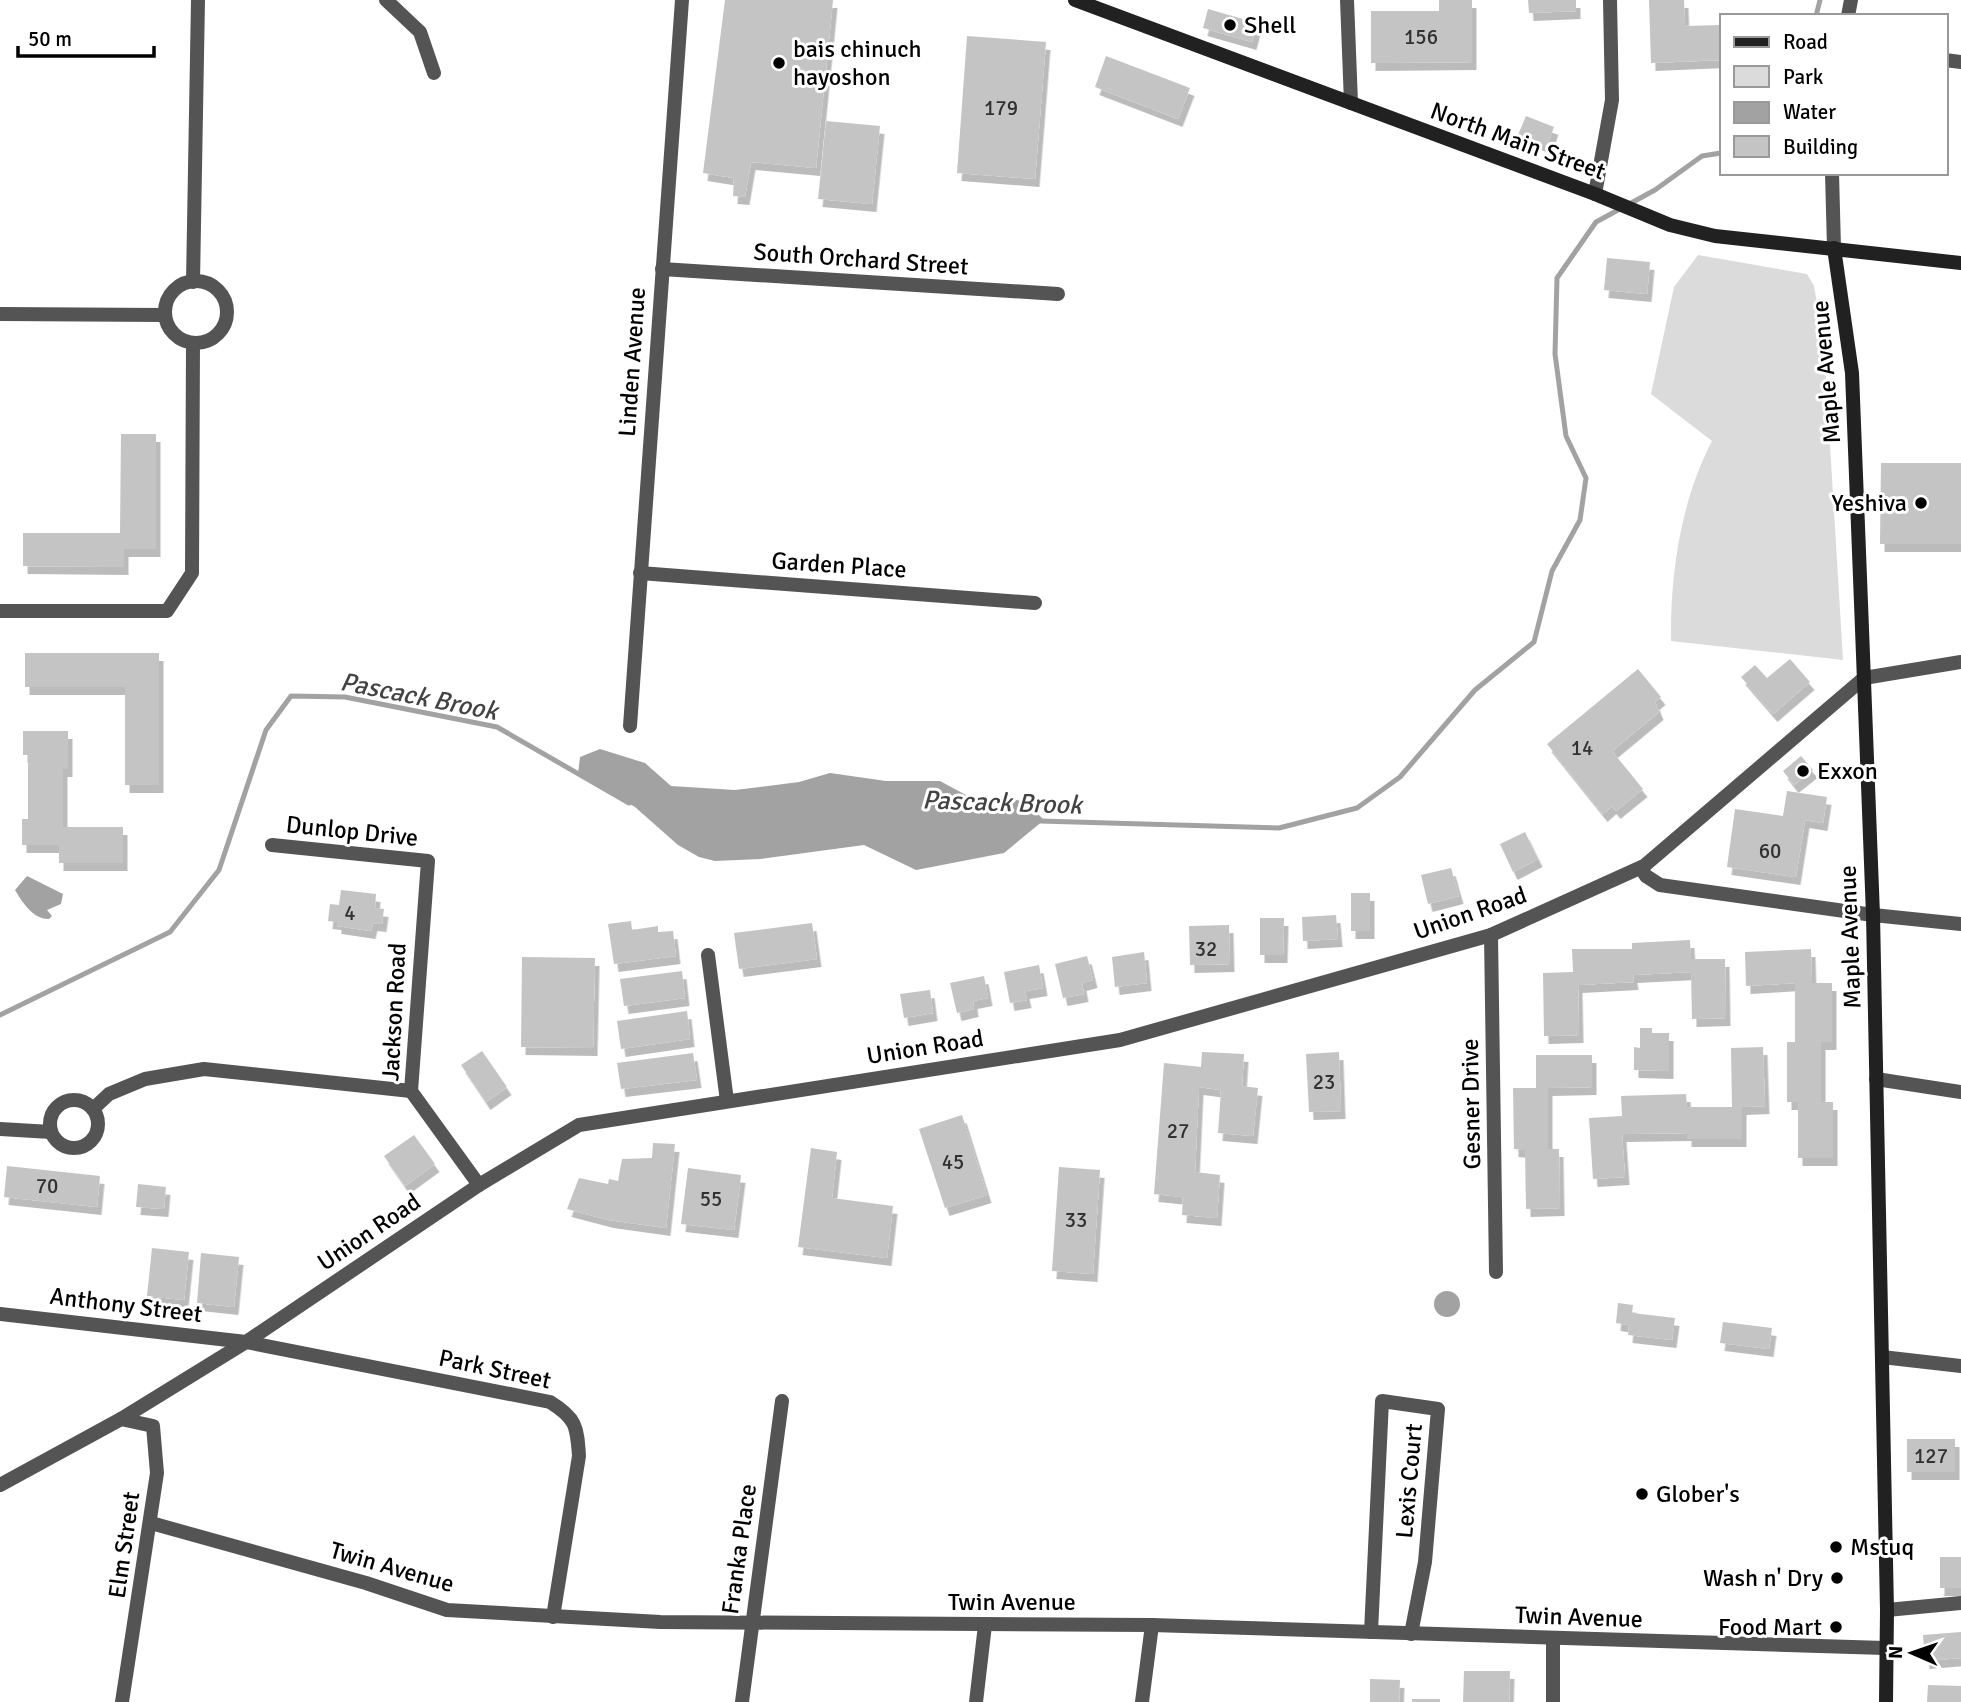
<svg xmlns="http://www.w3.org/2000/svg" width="1961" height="1702" viewBox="0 0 1961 1702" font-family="Signika,sans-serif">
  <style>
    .green { fill: #dbdbdb }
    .water { fill: #a2a2a2 }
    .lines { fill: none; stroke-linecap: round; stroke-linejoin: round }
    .stream { stroke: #a2a2a2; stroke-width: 5 }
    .building { fill: #c4c4c4; filter: url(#shadow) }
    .street { stroke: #545454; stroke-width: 14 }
    .secondary { stroke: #212121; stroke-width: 14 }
    .poi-dot { fill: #000; stroke: #fff; stroke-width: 2.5 }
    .labels { text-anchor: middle; stroke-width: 6; stroke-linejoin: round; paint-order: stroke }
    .number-label { font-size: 21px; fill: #313131 }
    .poi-label { font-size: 24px; fill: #000; stroke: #fff; text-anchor: start }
    .street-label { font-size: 24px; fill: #000; stroke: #fff }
    .water-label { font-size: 26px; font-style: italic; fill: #434343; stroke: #fff }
  </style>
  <defs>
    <filter id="shadow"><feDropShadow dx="4.5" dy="8" stdDeviation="0" flood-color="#0004"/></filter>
  </defs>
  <rect width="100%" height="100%" fill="#fff"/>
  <!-- green -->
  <path class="green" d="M1698 255 1807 274 1814 286 1824 345 1843 660 1671 641C1670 574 1681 500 1712 441L1651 394 1674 287Z"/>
  <!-- water -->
  <g class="water">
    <polygon points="600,749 645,763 671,786 735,790 799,782 830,773 886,781 940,781 977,801 1004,796 1027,803 1044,820 1004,853 916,870 864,845 761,859 715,861 699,857 678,845 635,807 578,774 580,757"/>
    <path d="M27 876 63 894 61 904 47 910 52 916 49 919C34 920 22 902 15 890Z"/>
    <circle cx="1447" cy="1304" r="13"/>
  </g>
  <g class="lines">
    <!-- stream -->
    <g class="stream">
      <polyline points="1816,16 1820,0"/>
      <polyline points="1040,821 1279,828 1357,808 1400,777 1475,690 1534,642 1552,571 1580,520 1586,478 1566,436 1555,354 1557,278 1596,222 1655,190 1702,156 1721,153"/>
      <polyline points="0,1015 170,932 219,870 266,730 291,696 345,697 497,727 629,803"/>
    </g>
  </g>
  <!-- building -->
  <g class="building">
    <polygon points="725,0 833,0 816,168 751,162 745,197 733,196 734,178 703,173"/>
    <polygon points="1439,0 1472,0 1472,62 1371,63 1371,11 1439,11"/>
    <polygon points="1528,0 1576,0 1576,11 1529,13"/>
    <polygon points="1649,0 1684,0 1685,26 1721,25 1721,60 1651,63"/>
    <polygon points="1208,9 1257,23 1252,42 1203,28"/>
    <polygon points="967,36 1046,42 1035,179 957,173"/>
    <polygon points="1106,56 1190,88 1178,119 1095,87"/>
    <polygon points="1526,116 1554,127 1547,146 1518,135"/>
    <polygon points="826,121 880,126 872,204 818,199"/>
    <polygon points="1607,258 1650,262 1647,294 1604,290"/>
    <polygon points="121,434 156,434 156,549 124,549 124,567 23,566 23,533 120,533"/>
    <polygon points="1881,463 1961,463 1961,544 1880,544"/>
    <polygon points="25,653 159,653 159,785 125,785 125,687 25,687"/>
    <polygon points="1790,659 1810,682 1773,714 1741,677 1755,665 1767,678"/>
    <polygon points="1638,669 1661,697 1655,702 1659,712 1612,751 1643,789 1616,811 1612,806 1603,814 1547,744"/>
    <polygon points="23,731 68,731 68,769 63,769 63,827 123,827 123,863 59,863 59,845 22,845 22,819 28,819 28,755 23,755"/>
    <polygon points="1801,756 1813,770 1794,785 1783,771"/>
    <polygon points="1787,791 1827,797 1823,823 1805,820 1796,877 1727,867 1735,809 1783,816"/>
    <polygon points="1525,832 1538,859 1513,872 1500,844"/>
    <polygon points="1451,868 1459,896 1428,904 1421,875"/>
    <polygon points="341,890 376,894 375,908 384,909 382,924 373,923 371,931 337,926 337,922 328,921 330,904 339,905"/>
    <rect x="1351" y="893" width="19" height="38"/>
    <polygon points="1336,915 1338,939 1303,941 1302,917"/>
    <polygon points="1260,918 1284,918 1283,955 1260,955"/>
    <polygon points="631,921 632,930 658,926 658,932 673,931 676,956 614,964 608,924"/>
    <polygon points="812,923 817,959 739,969 734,933"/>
    <polygon points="1229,925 1230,964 1190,965 1189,926"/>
    <polygon points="1690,940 1691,959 1725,959 1726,1018 1692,1019 1691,972 1633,975 1634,982 1578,985 1579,1035 1544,1036 1543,973 1573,972 1572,949 1632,949 1632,943"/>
    <polygon points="1811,949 1812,983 1832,983 1832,1042 1821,1042 1821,1102 1833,1102 1833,1158 1798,1158 1798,1102 1787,1102 1787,1042 1795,1042 1795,983 1746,986 1745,952"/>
    <polygon points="1144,952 1147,983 1115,987 1112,957"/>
    <polygon points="1087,956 1093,980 1082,983 1084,994 1063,998 1055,964"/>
    <polygon points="522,957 595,958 593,1048 521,1047"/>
    <polygon points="1039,965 1043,988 1025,991 1027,1000 1010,1003 1004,972"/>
    <polygon points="682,971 685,998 624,1006 620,979"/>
    <polygon points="984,976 988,998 973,1001 974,1009 957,1013 950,983"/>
    <polygon points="930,990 933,1013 904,1018 900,994"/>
    <polygon points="687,1011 690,1039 621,1049 617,1021"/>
    <polygon points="1640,1028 1652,1028 1652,1033 1669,1033 1669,1071 1634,1070 1634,1047 1640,1048"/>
    <polygon points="1763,1047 1765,1106 1742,1107 1742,1139 1687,1139 1687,1133 1622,1134 1625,1177 1593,1179 1589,1118 1622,1116 1621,1096 1686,1094 1687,1107 1732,1107 1731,1048"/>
    <polygon points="482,1051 507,1087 486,1102 461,1065"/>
    <polygon points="1202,1052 1244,1054 1242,1086 1258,1088 1253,1136 1218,1133 1221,1090 1199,1087 1195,1172 1220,1175 1217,1218 1182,1215 1183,1197 1154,1194 1164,1063 1201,1067"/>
    <polygon points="1339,1052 1341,1111 1309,1112 1306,1054"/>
    <polygon points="693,1053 697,1080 621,1089 617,1063"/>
    <polygon points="1536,1055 1592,1055 1592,1087 1548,1088 1548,1149 1559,1149 1560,1208 1526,1209 1525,1150 1514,1149 1513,1088 1536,1088"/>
    <polygon points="962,1115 987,1195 945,1208 919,1129"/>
    <polygon points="414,1135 435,1164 405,1186 384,1156"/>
    <polygon points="653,1143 675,1144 666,1228 609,1220 567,1209 579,1178 608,1184 609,1179 618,1181 622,1159 652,1158"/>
    <polygon points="811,1148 837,1152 832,1198 893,1206 887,1258 798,1247"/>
    <polygon points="7,1166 100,1176 97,1207 4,1197"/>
    <polygon points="1059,1167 1100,1170 1093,1274 1052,1271"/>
    <polygon points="688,1168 741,1175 734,1230 681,1224"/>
    <polygon points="138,1184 166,1187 164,1209 136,1207"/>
    <polygon points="152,1248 189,1252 184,1300 147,1296"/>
    <polygon points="201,1253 239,1257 234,1307 197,1303"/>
    <polygon points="1618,1303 1633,1305 1632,1313 1675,1318 1672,1340 1628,1335 1629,1325 1616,1323"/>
    <polygon points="1723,1322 1772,1328 1769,1349 1720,1343"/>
    <rect x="1907" y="1439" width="48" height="33"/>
    <rect x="1940" y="1557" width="21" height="31"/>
    <polygon points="1961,1632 1961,1658 1925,1661 1923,1635"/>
    <polygon points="1464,1671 1510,1671 1509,1702 1463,1702"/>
    <polygon points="1370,1679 1400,1680 1399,1702 1370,1702"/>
    <polygon points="1928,1685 1961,1686 1961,1702 1927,1702"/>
    <rect x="1412" y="1699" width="28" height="3"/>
  </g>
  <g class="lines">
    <!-- street -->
    <g class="street">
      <polyline points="386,0 420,32 434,73"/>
      <polyline points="1347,0 1351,103"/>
      <polyline points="1848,16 1851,0"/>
      <polyline points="1945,60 1961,62"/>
      <polyline points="1832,173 1834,248"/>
      <polyline points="1595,194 1612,100 1610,0"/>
      <polyline points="662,269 1058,294"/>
      <circle cx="196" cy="312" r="31"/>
      <polyline points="193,282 198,0"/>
      <polyline points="0,314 165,315"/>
      <polyline points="640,573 1035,603"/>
      <polyline points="0,611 167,611 192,573 193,343"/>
      <polyline points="630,726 682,0"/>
      <polyline points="272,845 428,861 411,1091 479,1185"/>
      <polyline points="1641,868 1646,876 1660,885 1873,915 1961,924"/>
      <polyline points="1491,935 1496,1272"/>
      <polyline points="708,955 727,1101"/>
      <polyline points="1876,1079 1961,1092"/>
      <circle cx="74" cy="1124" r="24"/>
      <polyline points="93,1109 109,1094 145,1079 204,1069 411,1091"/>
      <polyline points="0,1129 51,1132"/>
      <path d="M0 1314 246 1342 550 1402C576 1418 577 1426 579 1456L553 1617"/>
      <polyline points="1882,1357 1961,1366"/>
      <polyline points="121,1419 153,1426 157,1473 122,1702"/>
      <polyline points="0,1485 121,1419 246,1342 479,1185 579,1125 1120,1040 1491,935 1644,866 1864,678 1961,662"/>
      <polyline points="151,1523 366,1583 447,1610 660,1622 1152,1625 1885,1648"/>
      <polyline points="1887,1610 1961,1603"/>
      <polyline points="1371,1632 1382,1401 1438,1409 1425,1562 1411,1634"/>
      <polyline points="742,1702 782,1401"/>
      <polyline points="976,1702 985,1625"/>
      <polyline points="1142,1702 1152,1625"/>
      <polyline points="1553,1702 1553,1640"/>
    </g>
    <!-- secondary -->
    <g class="secondary">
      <polyline points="1075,0 1595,194 1670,225 1715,236 1961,263"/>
      <polyline points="1834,248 1852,373 1861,603 1873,915 1887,1610 1886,1702"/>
    </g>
  </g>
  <!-- markers -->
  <g class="poi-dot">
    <circle cx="1230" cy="25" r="7"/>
    <circle cx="779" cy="63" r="7"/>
    <circle cx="1921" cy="503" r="7"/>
    <circle cx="1803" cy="771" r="7"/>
    <circle cx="1642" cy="1494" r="7"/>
    <circle cx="1836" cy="1547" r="7"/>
    <circle cx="1837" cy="1578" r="7"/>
    <circle cx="1836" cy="1627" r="7"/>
  </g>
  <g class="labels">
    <!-- number labels -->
    <g class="number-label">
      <text x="1421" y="44">156</text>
      <text x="1001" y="115">179</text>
      <text x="1582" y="755">14</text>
      <text x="1770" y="858">60</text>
      <text x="350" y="920">4</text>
      <text x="1206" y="956">32</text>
      <text x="1324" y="1089">23</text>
      <text x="1178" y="1138">27</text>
      <text x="953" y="1169">45</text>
      <text x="47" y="1193">70</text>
      <text x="711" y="1206">55</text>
      <text x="1076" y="1227">33</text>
      <text x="1931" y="1463">127</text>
    </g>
    <!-- poi labels -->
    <g class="poi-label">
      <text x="1244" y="33">Shell</text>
      <text x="793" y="57">bais chinuch<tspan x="793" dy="28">hayoshon</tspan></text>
      <text x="1907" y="511" text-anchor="end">Yeshiva</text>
      <text x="1817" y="779">Exxon</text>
      <text x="1656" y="1502">Glober's</text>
      <text x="1850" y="1555">Mstuq</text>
      <text x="1823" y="1586" text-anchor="end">Wash n' Dry</text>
      <text x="1822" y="1635" text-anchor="end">Food Mart</text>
    </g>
    <!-- street labels -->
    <g class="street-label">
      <text transform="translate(1518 141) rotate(20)" y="8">North Main Street</text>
      <text transform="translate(861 259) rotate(4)" y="8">South Orchard Street</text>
      <text transform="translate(632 362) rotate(-86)" y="8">Linden Avenue</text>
      <text transform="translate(1826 372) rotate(-95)" y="8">Maple Avenue</text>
      <text transform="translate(839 565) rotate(4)" y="8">Garden Place</text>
      <text transform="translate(352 831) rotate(6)" y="8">Dunlop Drive</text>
      <text transform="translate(1470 913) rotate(-19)" y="8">Union Road</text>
      <text transform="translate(1850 937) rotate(-92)" y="8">Maple Avenue</text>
      <text transform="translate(394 1012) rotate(-87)" y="8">Jackson Road</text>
      <text transform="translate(925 1047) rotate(-9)" y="8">Union Road</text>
      <text transform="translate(1471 1104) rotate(-91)" y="8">Gesner Drive</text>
      <text transform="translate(369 1232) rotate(-34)" y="8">Union Road</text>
      <text transform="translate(126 1305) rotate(7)" y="8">Anthony Street</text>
      <text transform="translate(495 1369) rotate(12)" y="8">Park Street</text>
      <text transform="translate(1409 1481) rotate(-85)" y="8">Lexis Court</text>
      <text transform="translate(124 1545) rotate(-82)" y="8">Elm Street</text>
      <text transform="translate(739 1549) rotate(-82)" y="8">Franka Place</text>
      <text transform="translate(392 1567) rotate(16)" y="8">Twin Avenue</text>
      <text x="1012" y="1610">Twin Avenue</text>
      <text transform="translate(1579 1617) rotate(2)" y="8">Twin Avenue</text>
    </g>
    <!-- water labels -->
    <g class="water-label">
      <text transform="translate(419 696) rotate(11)" y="9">Pascack Brook</text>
      <text transform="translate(1002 802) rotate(2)" y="9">Pascack Brook</text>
    </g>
  </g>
  <!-- legend -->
  <rect x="1720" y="14" width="228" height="161" fill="#ffffff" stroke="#999999" stroke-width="2"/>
  <rect x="1734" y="37" width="35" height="10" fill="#212121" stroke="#999999" stroke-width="2"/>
  <text x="1783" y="49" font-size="21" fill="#000000">Road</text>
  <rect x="1734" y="66" width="35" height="21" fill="#dbdbdb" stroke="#999999" stroke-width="2"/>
  <text x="1783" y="84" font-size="21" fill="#000000">Park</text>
  <rect x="1734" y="102" width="35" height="21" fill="#a2a2a2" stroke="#999999" stroke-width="2"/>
  <text x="1783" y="119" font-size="21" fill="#000000">Water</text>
  <rect x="1734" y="136" width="35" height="21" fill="#c4c4c4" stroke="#999999" stroke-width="2"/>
  <text x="1783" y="154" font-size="21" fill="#000000">Building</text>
  <!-- north arrow -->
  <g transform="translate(1912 1653) rotate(272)" stroke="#ffffff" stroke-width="5" paint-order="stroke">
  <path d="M0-5L12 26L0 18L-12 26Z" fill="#000000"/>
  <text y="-10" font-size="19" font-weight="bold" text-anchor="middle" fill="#000000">N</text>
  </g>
  <!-- scale -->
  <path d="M18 46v10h136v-10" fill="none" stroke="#000000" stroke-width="3.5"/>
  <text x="28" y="46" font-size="21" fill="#000000" stroke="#ffffff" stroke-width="5" paint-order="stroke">50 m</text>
</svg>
